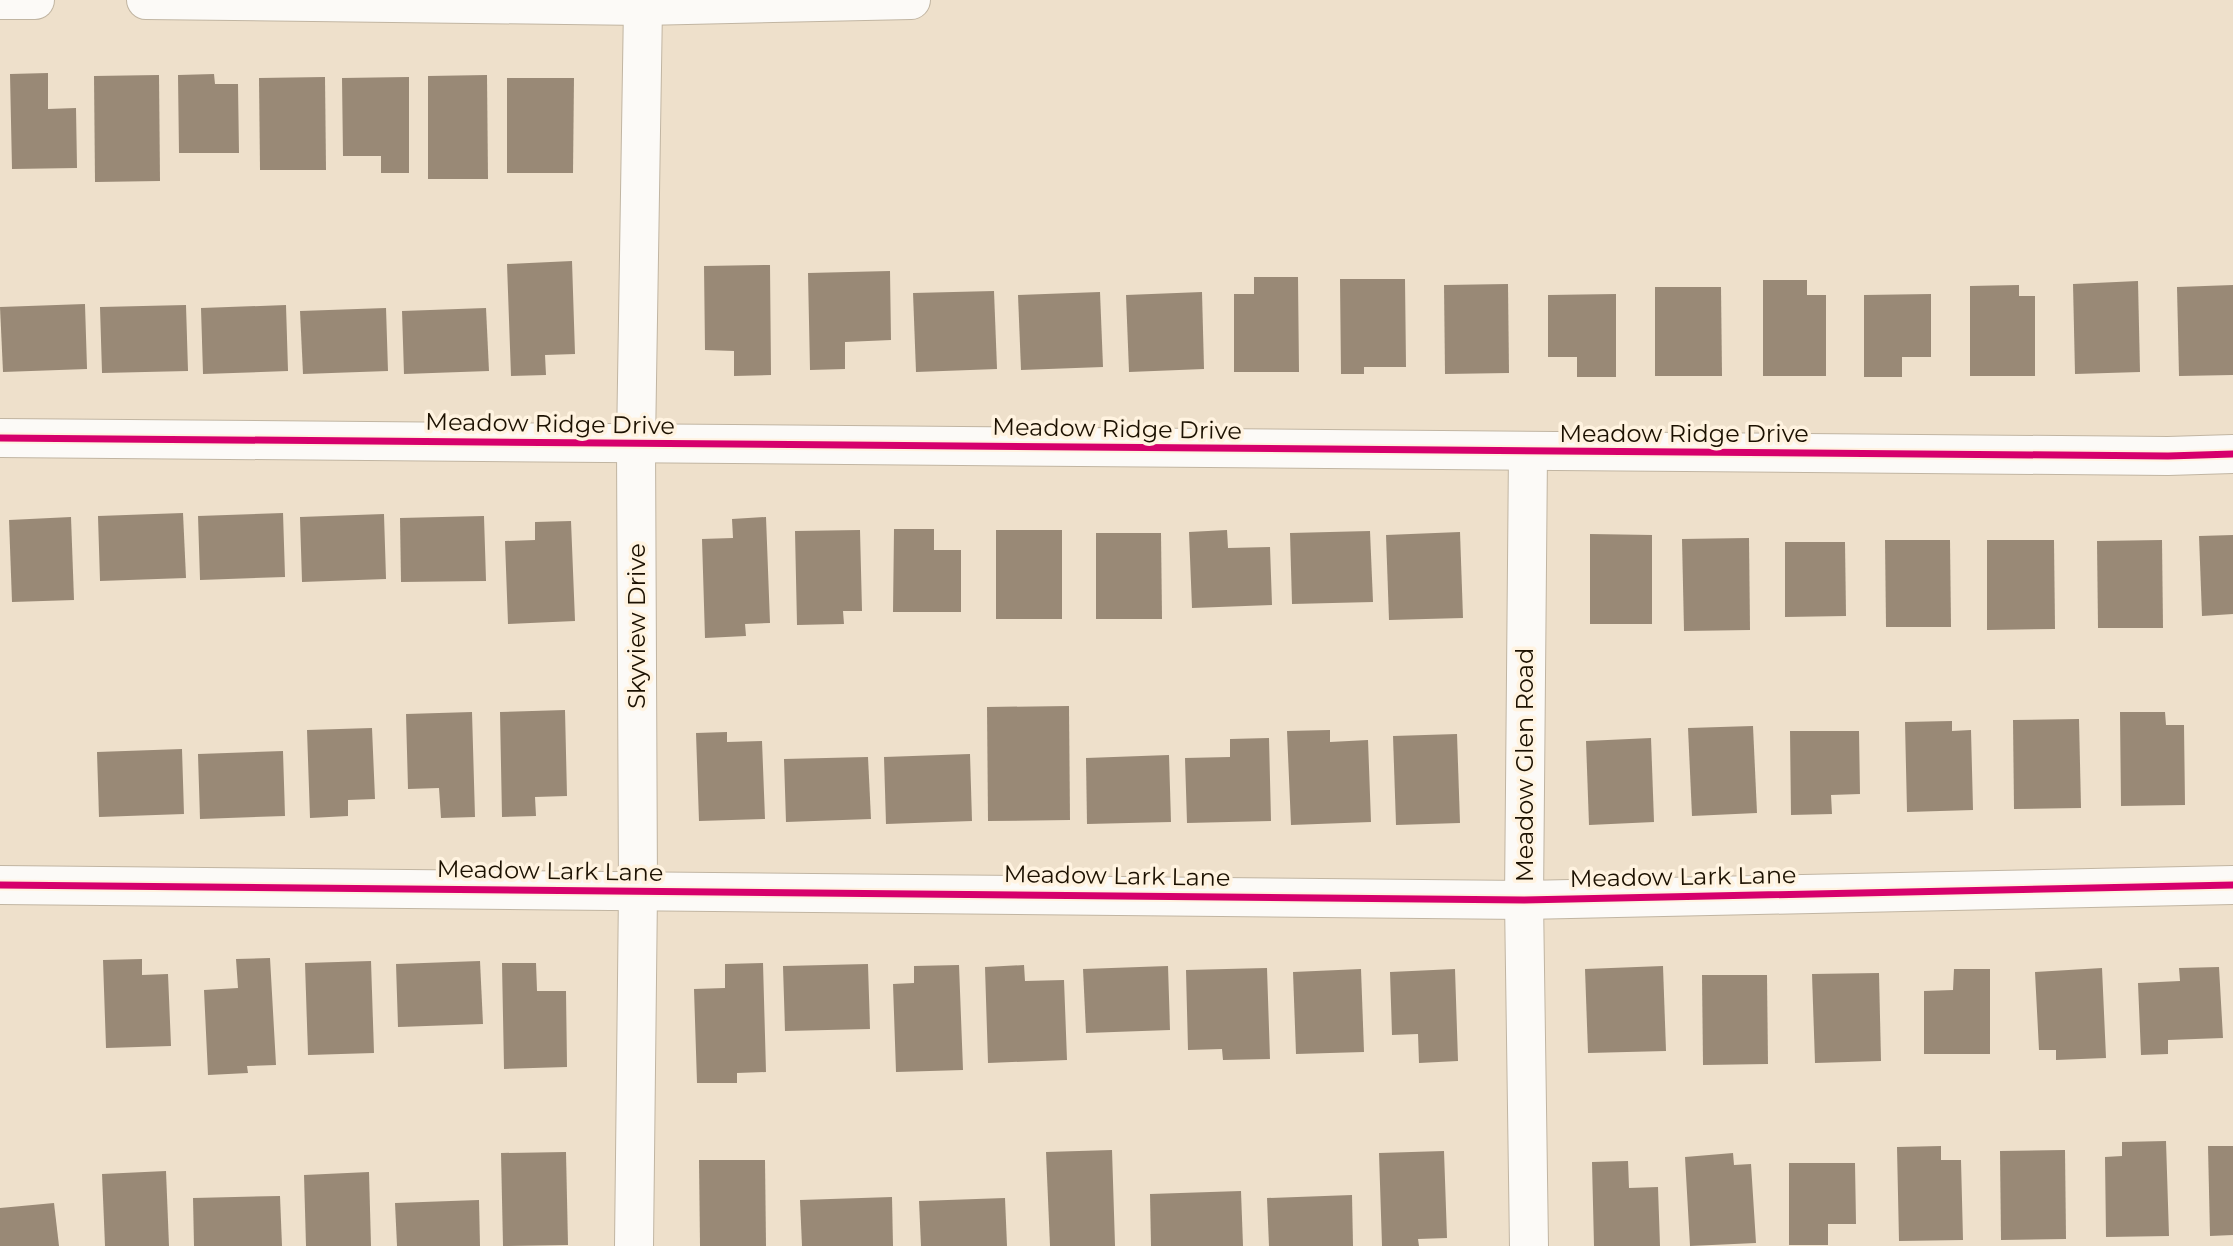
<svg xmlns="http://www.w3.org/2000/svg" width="2233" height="1246" viewBox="0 0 2233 1246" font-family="Montserrat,sans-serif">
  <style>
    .building { fill: #998976 }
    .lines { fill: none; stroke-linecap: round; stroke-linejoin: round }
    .minor-casing { stroke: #c1b5a2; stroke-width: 40 }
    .minor { stroke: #fcfaf7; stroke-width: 38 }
    .cycleway-casing { stroke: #fff3e0; stroke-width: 11 }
    .cycleway { stroke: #d6006c; stroke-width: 7 }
    .labels { text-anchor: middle; stroke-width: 7; stroke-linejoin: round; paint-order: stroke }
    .street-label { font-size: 24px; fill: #1c1101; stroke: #fff3e0 }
  </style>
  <rect width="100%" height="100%" fill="#eee0cb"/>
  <!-- building -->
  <g class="building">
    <polygon points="48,73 48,109 76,108 77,168 12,169 10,74"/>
    <polygon points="214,74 215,84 238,84 239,153 179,153 178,75"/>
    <polygon points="159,75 160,181 95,182 94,76"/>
    <polygon points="487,75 488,179 428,179 428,76"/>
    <polygon points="325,77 326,170 260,170 259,78"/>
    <polygon points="409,77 409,173 381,173 381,156 343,156 342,78"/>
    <polygon points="507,78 574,78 573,173 507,173"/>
    <polygon points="572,261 575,354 545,355 546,375 511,376 507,264"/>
    <polygon points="770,265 771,375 734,376 734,351 705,350 704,266"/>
    <polygon points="890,271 891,340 845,342 845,369 810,370 808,273"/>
    <polygon points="1254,277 1298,277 1299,372 1234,372 1234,294 1254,294"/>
    <polygon points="1340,279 1405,279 1406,367 1364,367 1364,374 1341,374"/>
    <polygon points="1763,280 1807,280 1807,295 1826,295 1826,376 1763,376"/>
    <polygon points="2138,281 2140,372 2075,374 2073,284"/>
    <polygon points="1508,284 1509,373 1445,374 1444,285"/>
    <polygon points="2019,285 2019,296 2035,296 2035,376 1970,376 1970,286"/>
    <polygon points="2233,285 2233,375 2179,376 2177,287"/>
    <polygon points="1655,287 1721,287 1722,376 1655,376"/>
    <polygon points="994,291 997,369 916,372 913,293"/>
    <polygon points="1100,292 1103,367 1021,370 1018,295"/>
    <polygon points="1202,292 1204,369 1129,372 1126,295"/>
    <polygon points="1616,294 1616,377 1577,377 1577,357 1548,357 1548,295"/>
    <polygon points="1931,294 1931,357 1902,357 1902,377 1864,377 1864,295"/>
    <polygon points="85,304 87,369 3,372 0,307"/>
    <polygon points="186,305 188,371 102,373 100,307"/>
    <polygon points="286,305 288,371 203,374 201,308"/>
    <polygon points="386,308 388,371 303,374 300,311"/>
    <polygon points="486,308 489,371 404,374 402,311"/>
    <polygon points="183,513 186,578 100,581 98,516"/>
    <polygon points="283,513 285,577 200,580 198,516"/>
    <polygon points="384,514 386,579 302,582 300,517"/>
    <polygon points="484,516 486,581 401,582 400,518"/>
    <polygon points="71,517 74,600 12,602 9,520"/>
    <polygon points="766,517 770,623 745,624 746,636 705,638 702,539 733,538 732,519"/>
    <polygon points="571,521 575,621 508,624 505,541 535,540 535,522"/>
    <polygon points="894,529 934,529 934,550 961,550 961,612 893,612"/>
    <polygon points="860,530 862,611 843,611 844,624 797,625 795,531"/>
    <rect x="996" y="530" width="66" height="89"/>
    <polygon points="1227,530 1228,548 1270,547 1272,605 1192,608 1189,532"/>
    <polygon points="1370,531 1373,602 1292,604 1290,533"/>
    <polygon points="1460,532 1463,618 1389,620 1386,535"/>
    <polygon points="1096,533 1161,533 1162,619 1096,619"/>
    <polygon points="1590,534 1652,535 1652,624 1590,624"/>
    <polygon points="2233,535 2233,614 2202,616 2199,536"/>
    <polygon points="1749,538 1750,630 1684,631 1682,539"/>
    <polygon points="1885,540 1950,540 1951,627 1886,627"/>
    <polygon points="1987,540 2054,540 2055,629 1987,630"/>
    <polygon points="2162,540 2163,628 2098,628 2097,541"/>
    <polygon points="1785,542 1845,542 1846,616 1785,617"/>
    <polygon points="1069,706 1070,820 988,821 987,707"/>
    <polygon points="565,710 567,796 535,797 536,816 502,817 500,712"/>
    <polygon points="472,712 475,817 441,818 439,788 408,789 406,714"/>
    <polygon points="2120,712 2165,712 2166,725 2184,725 2185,805 2121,806"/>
    <polygon points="2079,719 2081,808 2014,809 2013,720"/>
    <polygon points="1952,721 1952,731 1971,730 1973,810 1907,812 1905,722"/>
    <polygon points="1753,726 1757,813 1692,816 1688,728"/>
    <polygon points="372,728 375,799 348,800 348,816 310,818 307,730"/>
    <polygon points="1330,730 1330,742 1368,740 1371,822 1291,825 1287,731"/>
    <polygon points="1790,731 1859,731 1860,794 1831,795 1832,814 1791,815"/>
    <polygon points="727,732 727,742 762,741 765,819 699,821 696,733"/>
    <polygon points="1457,734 1460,823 1396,825 1393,736"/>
    <polygon points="1269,738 1271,821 1187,823 1185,758 1230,757 1230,739"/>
    <polygon points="1651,738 1654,822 1589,825 1586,741"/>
    <polygon points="182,749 184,814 99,817 97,752"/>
    <polygon points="283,751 285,816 200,819 198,754"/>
    <polygon points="970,754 972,821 886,824 884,757"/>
    <polygon points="1169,755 1171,822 1087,824 1086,758"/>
    <polygon points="868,757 871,819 786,822 784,759"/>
    <polygon points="270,958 276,1065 247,1066 248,1073 208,1075 204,990 238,988 236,959"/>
    <polygon points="142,959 142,975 168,974 171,1046 106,1048 103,960"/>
    <polygon points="371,961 374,1053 308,1055 305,963"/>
    <polygon points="480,961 483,1024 398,1027 396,964"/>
    <polygon points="502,963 536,963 537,991 566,991 567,1067 504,1069"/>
    <polygon points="763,963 766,1072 737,1073 737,1083 697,1083 694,989 725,988 725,964"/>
    <polygon points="868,964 870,1029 785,1031 783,966"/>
    <polygon points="959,965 963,1070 896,1072 893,984 914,983 914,966"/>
    <polygon points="1024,965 1025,981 1064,980 1067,1060 988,1063 985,967"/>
    <polygon points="1168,966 1170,1030 1086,1033 1083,969"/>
    <polygon points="1663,966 1666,1051 1588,1053 1585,969"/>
    <polygon points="2219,967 2223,1038 2168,1040 2168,1054 2141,1055 2138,983 2180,981 2179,968"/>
    <polygon points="1267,968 1270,1059 1223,1060 1222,1049 1188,1050 1186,970"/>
    <polygon points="2102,968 2106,1058 2056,1060 2056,1050 2039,1050 2035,972"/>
    <polygon points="1361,969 1364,1052 1296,1054 1293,972"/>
    <polygon points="1455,969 1458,1061 1419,1063 1418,1034 1392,1035 1390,972"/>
    <polygon points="1954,969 1990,969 1990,1054 1924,1054 1924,991 1953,990"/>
    <polygon points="1879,973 1881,1061 1815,1063 1812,974"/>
    <polygon points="1702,975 1767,975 1768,1064 1703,1065"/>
    <polygon points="2166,1141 2169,1236 2106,1237 2105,1157 2122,1156 2122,1142"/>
    <polygon points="1941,1146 1941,1160 1961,1160 1963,1240 1899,1241 1897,1147"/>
    <polygon points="2208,1146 2233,1146 2233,1235 2210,1236"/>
    <polygon points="1112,1150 1115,1246 1050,1246 1046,1152"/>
    <polygon points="2065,1150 2066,1239 2001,1240 2000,1151"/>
    <polygon points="1444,1151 1447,1238 1418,1239 1419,1246 1382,1246 1379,1153"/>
    <polygon points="566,1152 568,1245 503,1246 501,1153"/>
    <polygon points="1733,1153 1734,1165 1751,1164 1756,1243 1690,1246 1685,1157"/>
    <polygon points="699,1160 765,1160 766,1246 700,1246"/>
    <polygon points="1628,1161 1629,1188 1658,1187 1660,1246 1594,1246 1592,1162"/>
    <polygon points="1789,1163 1855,1163 1856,1224 1828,1224 1828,1245 1789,1245"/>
    <polygon points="166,1171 169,1246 105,1246 102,1174"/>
    <polygon points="369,1172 371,1246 306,1246 304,1175"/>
    <polygon points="1241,1191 1243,1246 1151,1246 1150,1194"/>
    <polygon points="1352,1195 1353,1246 1269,1246 1267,1198"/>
    <polygon points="280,1196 282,1246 194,1246 193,1198"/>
    <polygon points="892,1197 893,1246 802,1246 800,1200"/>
    <polygon points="1005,1198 1007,1246 921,1246 919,1201"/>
    <polygon points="479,1200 480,1246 397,1246 395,1203"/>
    <polygon points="54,1203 59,1246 0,1246 0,1208"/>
  </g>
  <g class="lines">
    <!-- minor casing -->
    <g class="minor-casing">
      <g id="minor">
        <polyline points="0,0 35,0"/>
        <polyline points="146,0 643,6 911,0"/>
        <polyline points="0,438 2168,456 2233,454"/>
        <polyline points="1528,452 1524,900 1529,1246"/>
        <polyline points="0,885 1524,900 2233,885"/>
        <polyline points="634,1246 638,891 636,444 643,6"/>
      </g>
    </g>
    <!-- minor -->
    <use href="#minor" class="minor"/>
    <!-- cycleway casing -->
    <g class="cycleway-casing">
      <g id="cycleway">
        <polyline points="0,438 2168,456 2233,454"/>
        <polyline points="0,885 1524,900 2233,885"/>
      </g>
    </g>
    <!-- cycleway -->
    <use href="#cycleway" class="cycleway"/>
  </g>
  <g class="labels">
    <!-- street labels -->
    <g class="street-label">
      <text transform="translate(550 424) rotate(1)" y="8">Meadow Ridge Drive</text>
      <text transform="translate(1117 429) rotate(1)" y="8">Meadow Ridge Drive</text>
      <text x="1684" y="442">Meadow Ridge Drive</text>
      <text transform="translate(637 626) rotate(-90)" y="8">Skyview Drive</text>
      <text transform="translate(1525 765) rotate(-90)" y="8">Meadow Glen Road</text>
      <text transform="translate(550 871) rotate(1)" y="8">Meadow Lark Lane</text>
      <text transform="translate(1117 876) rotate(1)" y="8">Meadow Lark Lane</text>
      <text transform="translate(1683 877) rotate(-1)" y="8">Meadow Lark Lane</text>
    </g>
  </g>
</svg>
